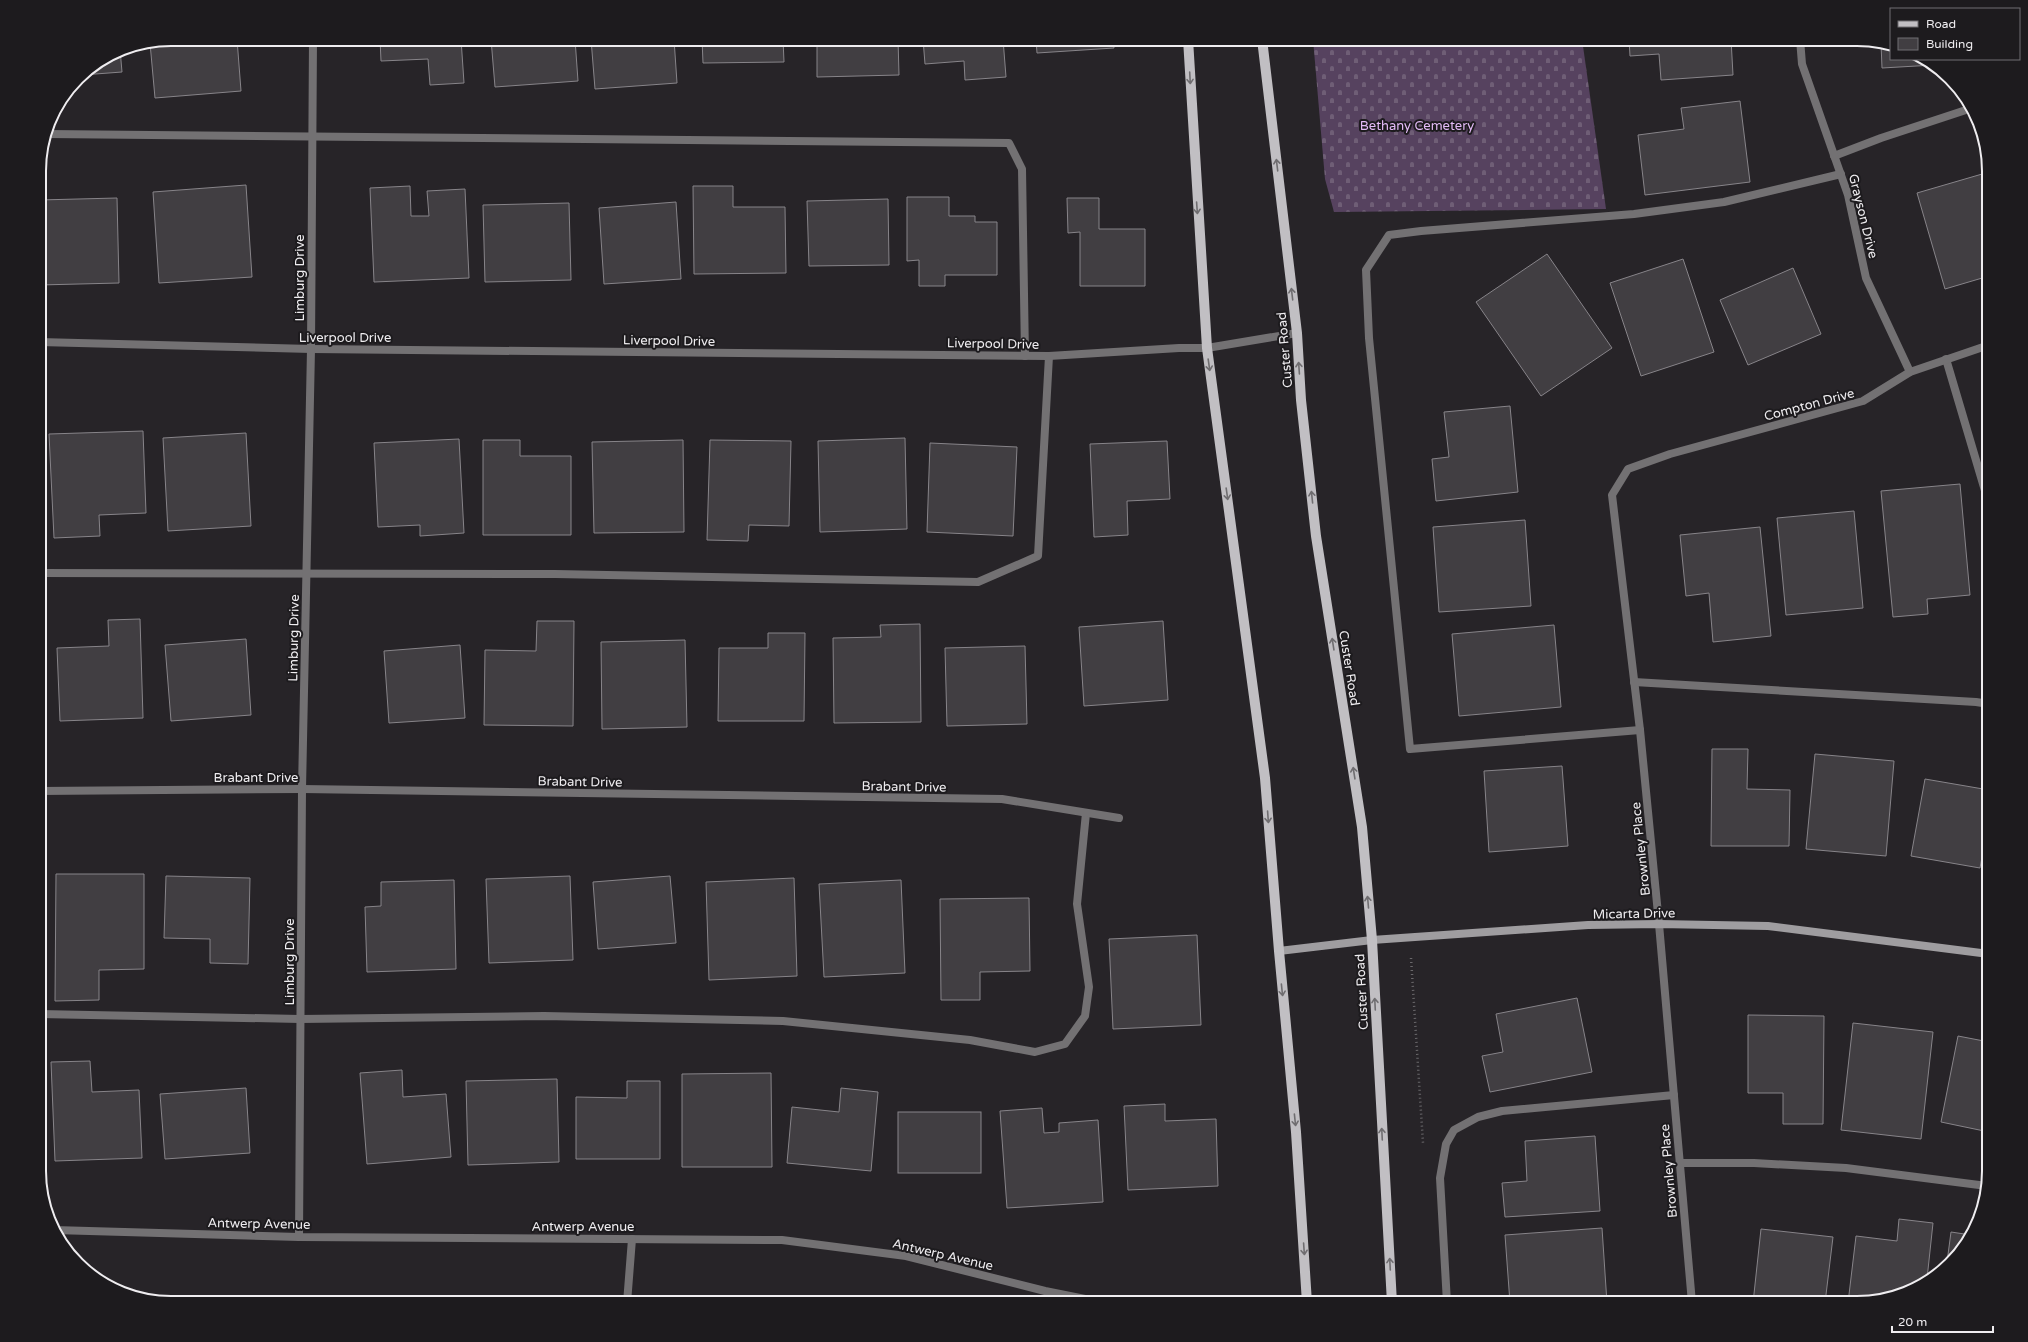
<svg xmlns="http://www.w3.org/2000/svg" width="2028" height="1342" viewBox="0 0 2028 1342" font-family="'Varela Round',sans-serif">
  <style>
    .cemetery { fill: url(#cemetery-stones) }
    .building { fill: #413e42; stroke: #878489 }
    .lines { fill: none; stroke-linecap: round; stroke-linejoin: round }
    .path { stroke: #6a686b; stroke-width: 2.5; stroke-dasharray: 1 3; stroke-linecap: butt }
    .lane { stroke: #737173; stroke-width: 8 }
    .street { stroke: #737173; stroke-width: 8 }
    .secondary { stroke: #9f9da0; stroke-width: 8 }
    .primary { stroke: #c1bfc3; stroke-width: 10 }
    .oneway { stroke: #6f6d70 }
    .labels { text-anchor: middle; stroke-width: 4; stroke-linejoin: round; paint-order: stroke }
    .park-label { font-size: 13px; fill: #e3bbf6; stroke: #1d1b1e }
    .street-label { font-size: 13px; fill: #efedf0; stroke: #1d1b1e }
    .rim { fill: none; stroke: #efedf0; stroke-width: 2 }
  </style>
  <defs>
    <pattern id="cemetery-stones" width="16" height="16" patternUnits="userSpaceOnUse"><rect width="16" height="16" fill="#56425f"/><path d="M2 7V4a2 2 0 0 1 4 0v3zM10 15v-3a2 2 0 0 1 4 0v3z" fill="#6f5e76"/></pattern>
  </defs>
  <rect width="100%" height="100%" fill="#272428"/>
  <!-- cemetery -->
  <polygon class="cemetery" points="1313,39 1582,39 1606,209 1334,212 1325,179"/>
  <!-- building -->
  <g class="building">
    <polygon points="171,39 237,39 241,91 155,98 150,43"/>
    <polygon points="380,39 461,39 464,83 430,85 428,59 381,61"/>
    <polygon points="491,39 575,39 578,81 495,87"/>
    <polygon points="591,39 674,39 677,83 595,89"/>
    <polygon points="702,39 783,39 784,62 703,63"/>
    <polygon points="817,39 898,39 899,75 817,77"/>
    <polygon points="923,39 1003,39 1006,77 965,80 964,61 925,64"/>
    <polygon points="1036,39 1113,39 1114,48 1037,53"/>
    <polygon points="1629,39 1731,39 1733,75 1661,80 1659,54 1630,56"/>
    <polygon points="1881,43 1891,45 1891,59 1926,59 1934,65 1882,68"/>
    <polygon points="120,49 122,72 82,75"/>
    <polygon points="1740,101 1750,182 1645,195 1638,135 1684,129 1681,108"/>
    <polygon points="1989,172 1989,276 1945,289 1917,193"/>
    <polygon points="246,185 252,277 159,283 153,192"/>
    <polygon points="410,186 411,216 429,216 427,191 465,189 469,278 374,282 370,188"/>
    <polygon points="693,186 733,186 733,207 785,207 786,273 694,274"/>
    <polygon points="907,197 949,197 949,216 975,216 975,222 997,222 997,275 945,275 945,286 919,286 919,260 907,261"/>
    <polygon points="117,198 119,283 39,285 39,200"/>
    <polygon points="1067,198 1099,198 1099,229 1145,229 1145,286 1080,286 1080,232 1068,233"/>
    <polygon points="888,199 889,265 809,266 807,201"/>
    <polygon points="676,202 681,279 604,284 599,208"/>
    <polygon points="569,203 571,280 485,282 483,205"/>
    <polygon points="1547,254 1612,348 1541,396 1476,302"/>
    <polygon points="1683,259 1714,352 1641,376 1610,283"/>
    <polygon points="1793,268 1821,334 1748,365 1720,300"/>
    <polygon points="1510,406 1518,492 1436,501 1432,459 1449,457 1444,412"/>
    <polygon points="143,431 146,513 99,515 100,536 54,538 49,434"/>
    <polygon points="246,433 251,526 168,531 163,438"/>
    <polygon points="905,438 907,529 820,532 818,441"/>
    <polygon points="459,439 464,533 420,536 420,525 378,527 374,443"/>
    <polygon points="483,440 520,440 520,456 571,456 571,535 483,535"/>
    <polygon points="683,440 684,532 594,533 592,442"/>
    <polygon points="710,440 791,441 789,526 749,525 748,541 707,540"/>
    <polygon points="1167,441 1170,499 1127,501 1128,535 1094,537 1090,444"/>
    <polygon points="930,443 1017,447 1013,536 927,532"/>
    <polygon points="1960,484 1970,595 1927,599 1928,614 1893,617 1881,491"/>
    <polygon points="1854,511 1863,608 1786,615 1777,518"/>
    <polygon points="1525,520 1531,606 1439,612 1433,527"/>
    <polygon points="1760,527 1771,636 1713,642 1709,593 1686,596 1680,535"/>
    <polygon points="140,619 143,718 60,721 57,648 109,646 108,620"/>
    <polygon points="537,621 574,621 573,726 484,725 485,650 536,651"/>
    <polygon points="1163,621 1168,700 1084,706 1079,627"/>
    <polygon points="920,624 921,722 834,723 833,638 881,637 880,625"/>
    <polygon points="1554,625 1561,707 1459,716 1452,634"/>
    <polygon points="768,633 805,633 804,721 718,721 719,648 768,648"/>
    <polygon points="246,639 251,715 171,721 165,645"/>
    <polygon points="685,640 687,727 602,729 601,642"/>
    <polygon points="460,645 465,718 389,723 384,651"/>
    <polygon points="1025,646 1027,724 947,726 945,648"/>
    <polygon points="1712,749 1748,749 1747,789 1790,790 1789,846 1711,846"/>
    <polygon points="1815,754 1894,761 1886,856 1806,849"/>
    <polygon points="1562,766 1568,846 1489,852 1484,771"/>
    <polygon points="1925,779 1989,790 1989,818 1980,868 1911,856"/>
    <polygon points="56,874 144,874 144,969 99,970 99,1000 55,1001"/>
    <polygon points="166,876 250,878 248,964 210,963 210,939 164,938"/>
    <polygon points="570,876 573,960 489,963 486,879"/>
    <polygon points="670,876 676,943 598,949 593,882"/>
    <polygon points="794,878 797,976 709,980 706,882"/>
    <polygon points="454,880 456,969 367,972 365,907 381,906 381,882"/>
    <polygon points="901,880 905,973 824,977 819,884"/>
    <polygon points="1029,898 1030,971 980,972 980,1000 941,1000 940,899"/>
    <polygon points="1197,935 1201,1025 1113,1029 1109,939"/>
    <polygon points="1577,998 1592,1072 1490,1092 1482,1056 1503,1052 1496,1014"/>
    <polygon points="1748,1015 1824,1016 1823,1124 1783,1124 1783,1093 1748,1093"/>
    <polygon points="1853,1023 1933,1032 1921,1139 1841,1130"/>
    <polygon points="1958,1036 1989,1042 1989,1132 1941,1122"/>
    <polygon points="90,1061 92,1092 139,1090 142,1158 55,1161 51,1062"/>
    <polygon points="402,1070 403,1097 446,1094 451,1157 367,1164 360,1073"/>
    <polygon points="771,1073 772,1167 682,1167 682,1074"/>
    <polygon points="557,1079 559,1162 468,1165 466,1081"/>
    <polygon points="627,1081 660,1081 660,1159 576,1159 576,1097 627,1098"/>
    <polygon points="246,1088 250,1153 165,1159 160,1094"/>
    <polygon points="841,1088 878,1092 871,1171 787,1163 792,1107 839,1112"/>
    <polygon points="1165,1104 1165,1121 1216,1119 1218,1186 1128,1190 1124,1106"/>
    <polygon points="1042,1108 1044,1133 1059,1132 1059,1123 1098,1120 1103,1202 1007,1208 1000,1111"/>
    <rect x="898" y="1112" width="83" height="61"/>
    <polygon points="1595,1136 1600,1211 1505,1217 1502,1183 1527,1181 1525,1141"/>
    <polygon points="1899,1219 1933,1223 1927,1279 1916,1289 1857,1303 1848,1303 1856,1236 1897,1241"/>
    <polygon points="1602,1228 1607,1303 1510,1303 1505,1235"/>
    <polygon points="1761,1229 1833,1237 1825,1303 1753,1303"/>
    <polygon points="1951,1232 1971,1235 1967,1245 1947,1262"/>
  </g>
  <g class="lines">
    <!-- path -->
    <polyline class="path" points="1411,958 1423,1143"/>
    <!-- lane -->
    <g class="lane">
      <polyline points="46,134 1009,143 1022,169 1025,356"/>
      <polyline points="1834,156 1881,138 1972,108"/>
      <polyline points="1946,359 1986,494 1989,521"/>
      <polyline points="39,573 555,574 978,582 1038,556 1049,356"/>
      <polyline points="1634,682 1976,702 1989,704"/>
      <polyline points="1640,730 1410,749 1369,338 1366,270 1389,235 1421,231 1634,214 1724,202 1841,174"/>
      <polyline points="39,1014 300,1019 544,1016 783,1021 970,1040 1035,1052 1065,1044 1085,1016 1089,987 1077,904 1086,813"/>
      <polyline points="1680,1163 1754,1163 1846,1168 1987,1186"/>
      <polyline points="1447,1303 1440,1178 1446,1144 1454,1130 1478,1117 1502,1111 1674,1095"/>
    </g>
    <!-- street -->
    <g class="street">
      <polyline points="1800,39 1802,64 1848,195 1866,278 1910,372"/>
      <polyline points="39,342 311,349 1049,356 1179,348 1207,348 1297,333"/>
      <polyline points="39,791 302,789 1002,799 1119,818"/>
      <polyline points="54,1230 299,1237 782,1240 906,1256 1045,1291 1105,1303"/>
      <polyline points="299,1237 302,789 311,349 313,39"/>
      <polyline points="627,1303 632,1239"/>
      <polyline points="1692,1303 1659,924 1640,730 1612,495 1628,469 1670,454 1863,401 1910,372 1989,345"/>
    </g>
    <!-- secondary -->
    <polyline class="secondary" points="1279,951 1372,940 1588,925 1659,924 1768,926 1989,954"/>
    <!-- primary -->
    <g class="primary">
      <polyline points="1188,39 1207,348 1265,778 1279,951 1296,1132 1307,1303"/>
      <polyline points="1262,39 1297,333 1301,400 1316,536 1362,827 1372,940 1392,1303"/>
    </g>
  </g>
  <!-- one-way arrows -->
  <defs><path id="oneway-shaft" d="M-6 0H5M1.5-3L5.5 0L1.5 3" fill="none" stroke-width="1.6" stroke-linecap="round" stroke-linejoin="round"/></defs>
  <g class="oneway">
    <use href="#oneway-shaft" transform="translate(1190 78) rotate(87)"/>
    <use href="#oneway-shaft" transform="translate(1277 165) rotate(-97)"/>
    <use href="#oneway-shaft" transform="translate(1197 208) rotate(86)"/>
    <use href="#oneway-shaft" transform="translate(1292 294) rotate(-97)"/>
    <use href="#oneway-shaft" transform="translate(1209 365) rotate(82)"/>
    <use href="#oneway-shaft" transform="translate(1299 368) rotate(-94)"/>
    <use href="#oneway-shaft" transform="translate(1227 494) rotate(82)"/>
    <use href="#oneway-shaft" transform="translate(1312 497) rotate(-96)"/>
    <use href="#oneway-shaft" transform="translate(1333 644) rotate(-99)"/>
    <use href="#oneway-shaft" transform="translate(1354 773) rotate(-99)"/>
    <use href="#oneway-shaft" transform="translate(1268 817) rotate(86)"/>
    <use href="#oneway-shaft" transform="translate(1368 902) rotate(-95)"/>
    <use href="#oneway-shaft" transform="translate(1282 990) rotate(84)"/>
    <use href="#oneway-shaft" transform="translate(1375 1004) rotate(-93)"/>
    <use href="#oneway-shaft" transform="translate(1295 1120) rotate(84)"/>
    <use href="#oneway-shaft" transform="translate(1382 1134) rotate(-93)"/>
    <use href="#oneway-shaft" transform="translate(1304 1249) rotate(86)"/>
    <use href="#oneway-shaft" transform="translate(1390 1264) rotate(-93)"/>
  </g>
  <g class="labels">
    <!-- park labels -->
    <g class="park-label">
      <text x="1417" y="130">Bethany Cemetery</text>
    </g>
    <!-- street labels -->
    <g class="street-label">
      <text transform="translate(1864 216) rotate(76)" y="5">Grayson Drive</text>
      <text transform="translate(299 278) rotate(-90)" y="5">Limburg Drive</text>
      <text x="345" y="342">Liverpool Drive</text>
      <text transform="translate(669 340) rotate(1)" y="5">Liverpool Drive</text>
      <text transform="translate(993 343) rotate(1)" y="5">Liverpool Drive</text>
      <text transform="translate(1284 350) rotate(-95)" y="5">Custer Road</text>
      <text transform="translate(1809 404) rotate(-15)" y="5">Compton Drive</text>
      <text transform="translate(293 638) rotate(-89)" y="5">Limburg Drive</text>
      <text transform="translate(1350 668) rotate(81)" y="5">Custer Road</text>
      <text x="256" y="782">Brabant Drive</text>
      <text transform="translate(580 781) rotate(1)" y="5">Brabant Drive</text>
      <text transform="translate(904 786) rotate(1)" y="5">Brabant Drive</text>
      <text transform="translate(1640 849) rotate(-96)" y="5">Brownley Place</text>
      <text transform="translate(1634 913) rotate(-1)" y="5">Micarta Drive</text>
      <text transform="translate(289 962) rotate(-90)" y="5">Limburg Drive</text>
      <text transform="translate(1361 992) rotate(-93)" y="5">Custer Road</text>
      <text transform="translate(1668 1171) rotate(-95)" y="5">Brownley Place</text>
      <text transform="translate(259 1223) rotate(1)" y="5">Antwerp Avenue</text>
      <text x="583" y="1231">Antwerp Avenue</text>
      <text transform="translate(943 1254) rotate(13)" y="5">Antwerp Avenue</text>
    </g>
  </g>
  <!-- crop -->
  <path d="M0 0H2028V1342H0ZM171 46H1857A125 125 0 0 1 1982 171V1171A125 125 0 0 1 1857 1296H171A125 125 0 0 1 46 1171V171A125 125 0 0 1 171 46Z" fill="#1d1b1e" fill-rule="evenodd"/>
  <path class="rim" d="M171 46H1857A125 125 0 0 1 1982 171V1171A125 125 0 0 1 1857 1296H171A125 125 0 0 1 46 1171V171A125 125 0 0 1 171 46Z"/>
  <!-- legend -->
  <rect x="1890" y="8" width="130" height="52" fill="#1d1b1e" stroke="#716f72"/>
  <rect x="1898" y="21" width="20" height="6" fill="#c1bfc3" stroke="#716f72"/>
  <text x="1926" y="28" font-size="12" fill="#efedf0">Road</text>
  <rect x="1898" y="38" width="20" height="12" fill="#413e42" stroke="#716f72"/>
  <text x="1926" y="48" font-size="12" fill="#efedf0">Building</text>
  <!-- scale -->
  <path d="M1892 1326v6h101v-6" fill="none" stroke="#efedf0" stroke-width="2"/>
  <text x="1898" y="1326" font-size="12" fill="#efedf0" stroke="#1d1b1e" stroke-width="3" paint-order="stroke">20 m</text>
</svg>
